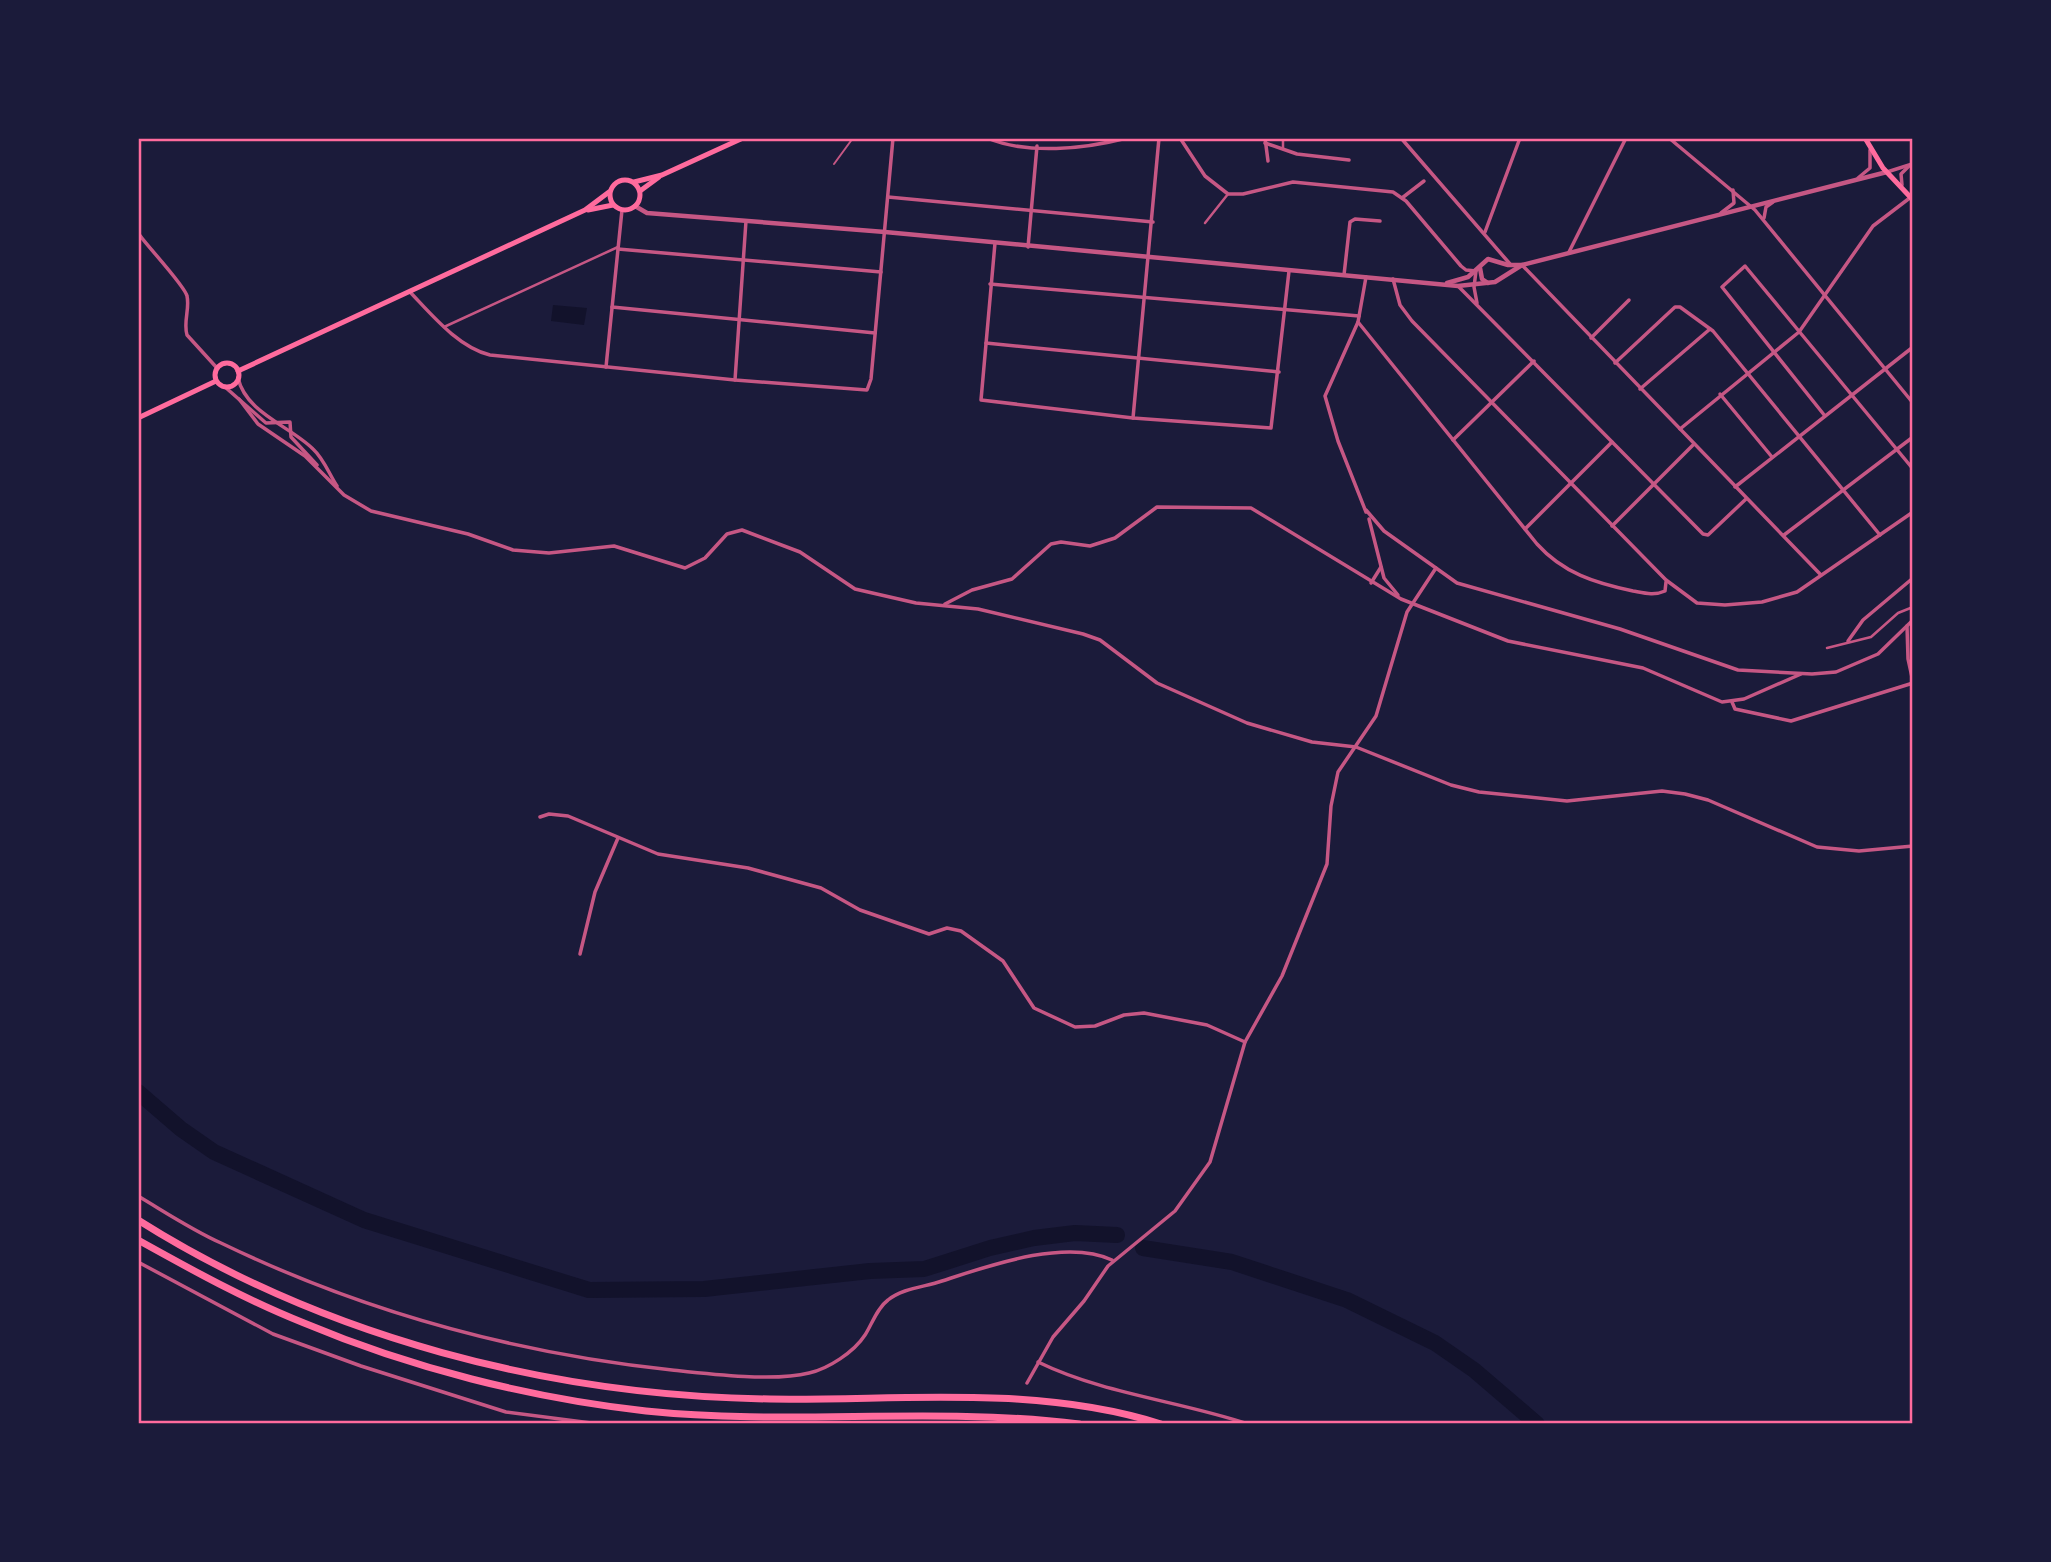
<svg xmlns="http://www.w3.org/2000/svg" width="2051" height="1562" viewBox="0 0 2051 1562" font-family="'Public Sans',sans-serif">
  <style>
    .water { fill: #12122b }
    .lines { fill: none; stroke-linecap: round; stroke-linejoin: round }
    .river { stroke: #12122b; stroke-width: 16 }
    .service { stroke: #c65784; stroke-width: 2 }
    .pedestrian { stroke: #c65784; stroke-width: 2.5 }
    .minor { stroke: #c65784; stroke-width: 3.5 }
    .tertiary { stroke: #c65784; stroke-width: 4.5 }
    .secondary { stroke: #ff6b9d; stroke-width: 5 }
    .motorway { stroke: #ff6b9d; stroke-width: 7 }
    .neatline { fill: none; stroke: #ff6b9d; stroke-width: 2.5 }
  </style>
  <rect width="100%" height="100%" fill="#1b1b3a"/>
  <!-- water -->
  <polygon class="water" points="553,305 587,308 584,325 551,321"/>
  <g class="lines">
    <!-- river -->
    <g class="river">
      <polyline points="138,1092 181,1129 214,1152 364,1220 589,1290 704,1289 870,1271 924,1269 990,1248 1034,1238 1075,1233 1117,1235"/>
      <polyline points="1143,1248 1232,1262 1347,1300 1435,1343 1474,1370 1537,1424"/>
    </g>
    <!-- service -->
    <polyline class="service" points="834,164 853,138"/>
    <!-- pedestrian -->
    <g class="pedestrian">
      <polyline points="1283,149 1283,138"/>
      <polyline points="1205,223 1228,194"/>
      <polyline points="444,327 618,247"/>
      <polyline points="1827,648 1871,637 1898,613 1913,607"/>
    </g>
    <!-- minor -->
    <g class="minor">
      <path d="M987 138C1028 155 1084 149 1127 138"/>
      <polyline points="1180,138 1205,176 1228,194 1243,194 1293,182 1393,192 1406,201 1461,266 1466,270 1476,271 1474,287 1477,303"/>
      <polyline points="1265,138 1268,161"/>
      <polyline points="1401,138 1510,264"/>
      <polyline points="1669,138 1755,210 1913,403"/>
      <polyline points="1265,143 1297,154 1349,160"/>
      <polyline points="1887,172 1909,165"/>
      <polyline points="1858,178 1870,168 1870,150"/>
      <polyline points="1902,185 1901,174 1911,164"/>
      <polyline points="888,197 1153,222"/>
      <polyline points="1402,198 1424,181"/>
      <polyline points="1721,213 1734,203 1733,190"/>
      <polyline points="1764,218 1766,207 1773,202"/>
      <polyline points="1485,232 1520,138"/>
      <path d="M138 233C147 246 185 286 187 296 190 309 183 322 187 335L217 368"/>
      <polyline points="995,243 981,400 1133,418 1271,428 1289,271"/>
      <polyline points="1028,247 1037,146"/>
      <polyline points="618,249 881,272"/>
      <polyline points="1569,252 1626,138"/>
      <polyline points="1522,265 1821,575"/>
      <polyline points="1344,275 1350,222 1355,219 1380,221"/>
      <polyline points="1366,277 1358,322 1325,396 1338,441 1366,512"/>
      <polyline points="1393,279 1400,305 1412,321 1666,580 1697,603 1725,605 1762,602 1797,592 1913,512"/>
      <polyline points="990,284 1359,316"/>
      <polyline points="1458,286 1703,534 1708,535 1746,499"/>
      <path d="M410 292C432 315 458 347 490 355L735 380 867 390 871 379 893 138"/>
      <polyline points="612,307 875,333"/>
      <path d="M1358 322 1537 544C1563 573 1595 583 1633 591 1644 593 1654 596 1665 591L1666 582"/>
      <polyline points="1591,338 1629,300"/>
      <polyline points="986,343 1279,372"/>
      <polyline points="1615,363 1675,307 1680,307 1713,331 1880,535"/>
      <polyline points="606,367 622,210"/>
      <path d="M238 378C246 413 290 426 313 449 324 459 329 474 337 486"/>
      <polyline points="735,380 746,221"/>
      <polyline points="225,387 266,423 290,422 291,437 317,465"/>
      <polyline points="1640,389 1710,329"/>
      <polyline points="1720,394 1772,457"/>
      <polyline points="239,399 258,424 305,456 344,495 371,511 468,534 513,550 549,553 614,546 685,568 705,558 727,534 742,530 800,552 855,589 916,603 978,609 1083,634 1100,640 1157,683 1247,723 1312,742 1356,747 1451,785 1479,792 1567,801 1662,791 1685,794 1708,800 1817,847 1859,851 1913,846"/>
      <polyline points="1825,416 1722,287 1745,266 1913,469"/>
      <polyline points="1133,418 1159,138"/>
      <polyline points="1680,429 1799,332 1873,226 1911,197"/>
      <polyline points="1453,440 1534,361"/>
      <polyline points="1735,487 1913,347"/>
      <polyline points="1366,510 1384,531 1457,583 1620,629 1738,670 1812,674 1836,672 1878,654 1913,620"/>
      <polyline points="1369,519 1384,578 1398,595"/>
      <polyline points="1612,526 1694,444"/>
      <polyline points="1525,529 1612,442"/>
      <polyline points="1784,535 1913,437"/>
      <polyline points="1371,583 1381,567"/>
      <polyline points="945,604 972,590 1012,579 1051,544 1061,542 1090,546 1115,538 1157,507 1251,508 1401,599 1508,641 1643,668 1722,702 1744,699 1801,674"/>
      <polyline points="1907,626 1908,659 1913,682"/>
      <polyline points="1848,641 1863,620 1913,578"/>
      <polyline points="1732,702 1735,709 1791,721 1913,683"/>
      <polyline points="540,817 549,814 568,816 658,854 748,868 821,888 860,910 929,934 947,928 961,931 1003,961 1034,1008 1075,1027 1095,1026 1124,1015 1144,1013 1207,1025 1245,1042"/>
      <polyline points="580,954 595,892 618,838"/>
      <path d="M138 1196C165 1212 192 1230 221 1243 364 1312 513 1353 672 1370 708 1374 774 1382 809 1373 828 1369 854 1352 865 1335 872 1324 877 1308 888 1300 903 1288 925 1287 942 1281 988 1266 1066 1238 1112 1260"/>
      <polyline points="138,1262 273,1334 361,1366 506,1412 599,1424"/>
      <path d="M1038 1362C1104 1394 1179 1401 1248 1424"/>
      <polyline points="1027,1383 1053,1337 1084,1301 1108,1266 1175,1211 1210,1162 1245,1042 1282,976 1327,864 1331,806 1338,772 1376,716 1407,612 1436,568"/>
    </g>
    <!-- tertiary -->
    <g class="tertiary">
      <polyline points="635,206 647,213 885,232 1458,286 1495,282 1522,265"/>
      <polyline points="1480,268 1482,279 1488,283"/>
      <polyline points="1447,283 1468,277 1488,259 1508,265 1522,265 1887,172"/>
    </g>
    <!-- secondary -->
    <g class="secondary">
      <polyline points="1865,138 1883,168 1913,200"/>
      <circle cx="625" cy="195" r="15"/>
      <polyline points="634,182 662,175 743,138"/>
      <polyline points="640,191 659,177"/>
      <polyline points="588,210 613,205"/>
      <circle cx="227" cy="375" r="12"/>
      <polyline points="238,371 585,210 609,192"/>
      <polyline points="138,418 216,381"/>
    </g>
    <!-- motorway -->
    <g class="motorway">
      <path d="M138 1220C325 1338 551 1396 770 1399 900 1401 1035 1384 1161 1424"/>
      <path d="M138 1240C192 1270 246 1300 304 1323 411 1368 530 1398 646 1411 790 1426 935 1406 1079 1424"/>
    </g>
  </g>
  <!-- border -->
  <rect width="2051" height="1562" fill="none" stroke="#1b1b3a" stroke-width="280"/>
  <rect x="140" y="140" width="1771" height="1282" class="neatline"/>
</svg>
